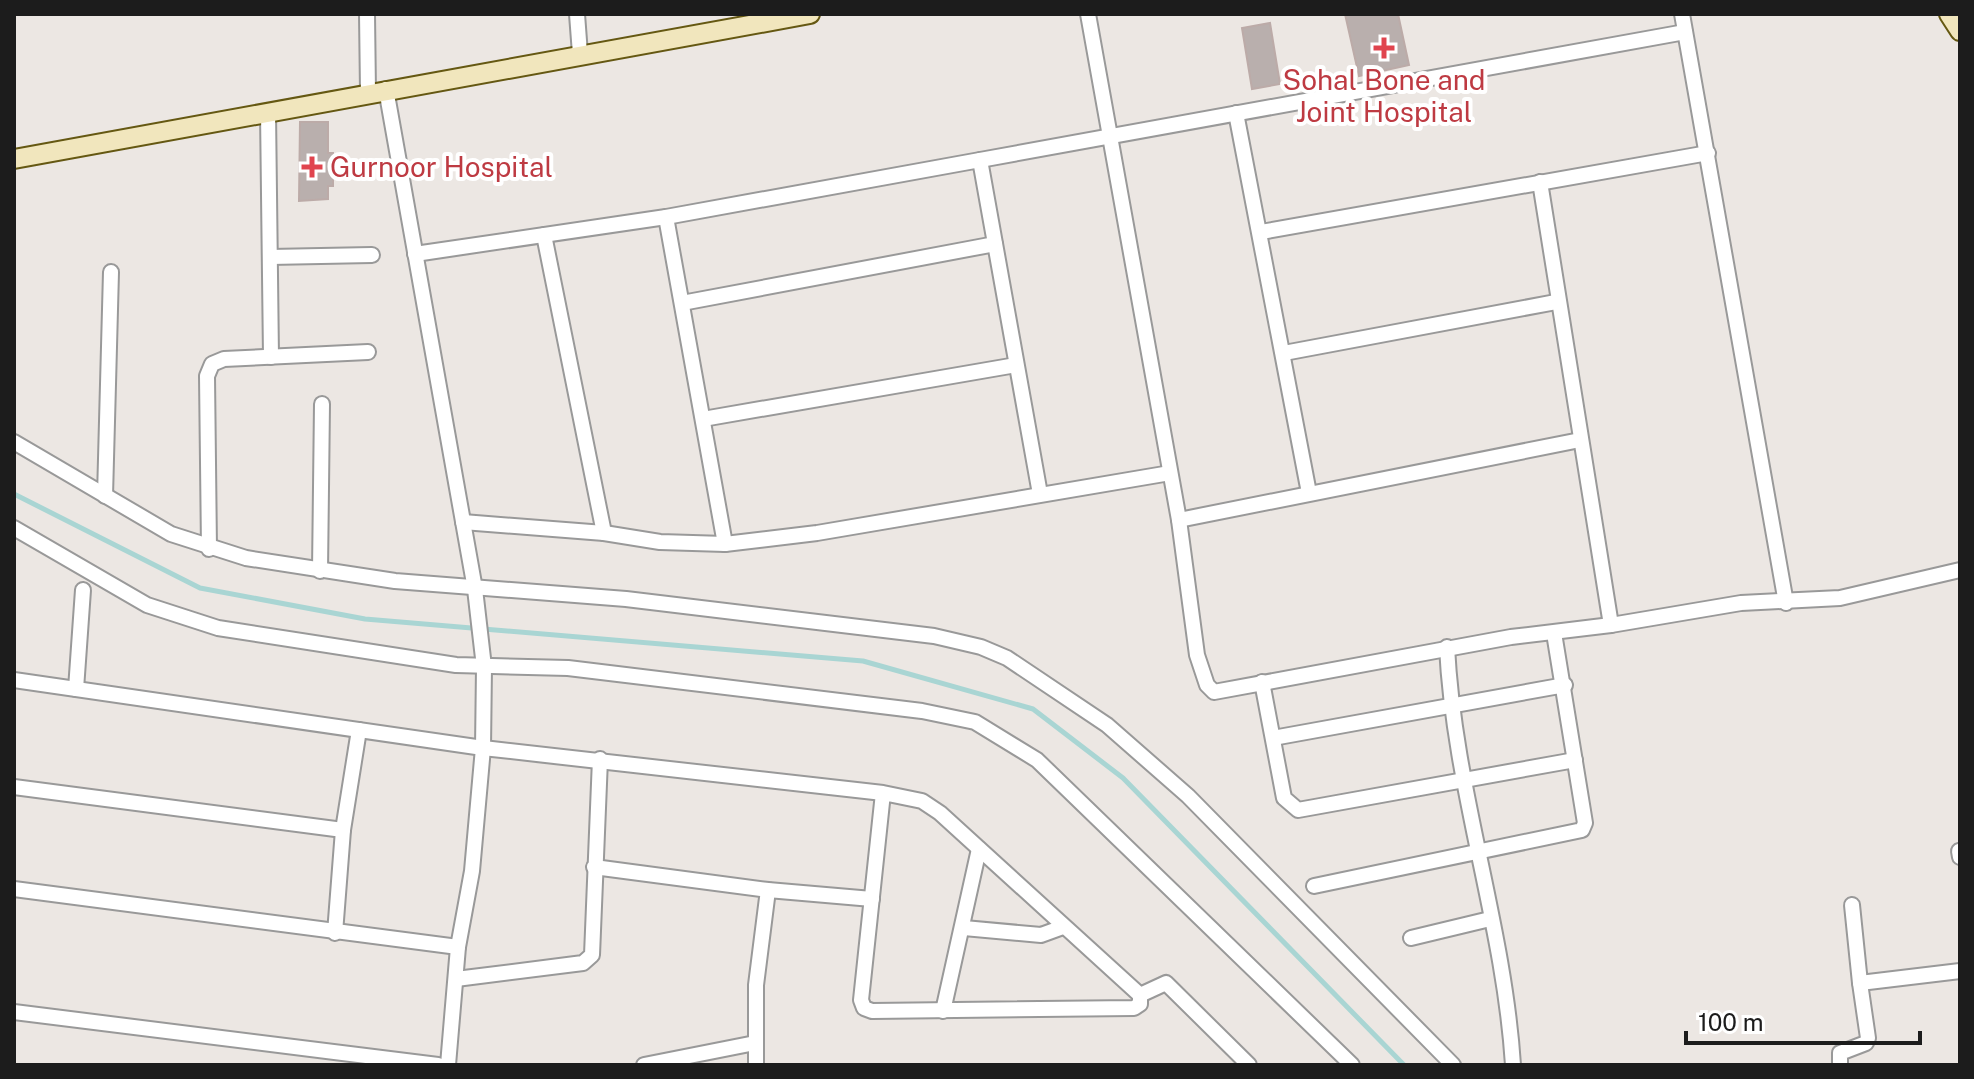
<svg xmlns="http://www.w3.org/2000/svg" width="1974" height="1079" viewBox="0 0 1974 1079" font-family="'Public Sans',sans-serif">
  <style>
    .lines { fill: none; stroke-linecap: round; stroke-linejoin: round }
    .stream { stroke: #a9d5d3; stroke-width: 5 }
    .building { fill: #b9afad; stroke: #bcaba8; stroke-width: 2 }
    .minor-casing { stroke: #999; stroke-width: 18 }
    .secondary-casing { stroke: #655812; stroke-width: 22 }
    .minor { stroke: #fff; stroke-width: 14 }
    .secondary { stroke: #f1e6bd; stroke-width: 18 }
    .health-dot { fill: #e0444e; stroke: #fff; stroke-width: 3 }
    .labels { text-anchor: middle; stroke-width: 8; stroke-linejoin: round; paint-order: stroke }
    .health-label { font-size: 28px; fill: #be3a42; stroke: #fff }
  </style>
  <rect width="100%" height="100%" fill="#ece7e3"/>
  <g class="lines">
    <!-- stream -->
    <polyline class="stream" points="14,494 200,588 365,619 863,661 1033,709 1123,778 1404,1065"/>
  </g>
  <!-- building -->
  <g class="building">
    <polygon points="1345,14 1398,14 1409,65 1359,76"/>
    <polygon points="1270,23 1280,84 1252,89 1242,28"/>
    <polygon points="300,122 328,122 328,153 333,153 333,186 328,186 328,199 299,201"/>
  </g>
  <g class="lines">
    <!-- minor casing -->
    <g class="minor-casing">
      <g id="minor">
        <polyline points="367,14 368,92"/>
        <polyline points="577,14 580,54"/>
        <polyline points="1088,14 1179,520 1197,655 1207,685 1214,692 1511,637 1611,625 1741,603 1840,598 1960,570"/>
        <polyline points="1682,14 1786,603"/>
        <polyline points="386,89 475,589 484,667 483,748 472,871 458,947 448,1065"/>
        <polyline points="268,112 271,357"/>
        <polyline points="1236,113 1309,493"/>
        <polyline points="980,160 1685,32"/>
        <polyline points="1540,182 1611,625"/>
        <polyline points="666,217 725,544"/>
        <polyline points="1261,232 1708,153"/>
        <polyline points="544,235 604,533"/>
        <polyline points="415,254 666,217 980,160 1040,494"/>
        <polyline points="270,257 372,255"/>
        <polyline points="682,303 995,244"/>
        <polyline points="1284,353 1556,302"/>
        <polyline points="703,419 1016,365"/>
        <polyline points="14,442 171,534 246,558 395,581 626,599 934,636 981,647 1007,658 1107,725 1188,796 1453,1065"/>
        <polyline points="105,496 111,272"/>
        <polyline points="1179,520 1580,440"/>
        <polyline points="463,522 604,533 660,542 725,544 817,533 1170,473"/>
        <polyline points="14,528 147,605 218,628 456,665 568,668 922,711 975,722 1037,760 1352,1065"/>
        <polyline points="209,549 207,376 212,364 224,359 368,352"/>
        <polyline points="320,571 322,404"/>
        <path d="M1447 647C1454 789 1504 924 1513 1065"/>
        <polyline points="14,680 483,748 883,793 922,801 940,813 1140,995 1140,1004 1134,1008 872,1011 864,1008 861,1000 883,793"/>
        <polyline points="1262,682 1284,798 1298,810 1575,760"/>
        <polyline points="76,689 83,590"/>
        <polyline points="1273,738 1565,685"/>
        <polyline points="14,787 343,830"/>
        <polyline points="1959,851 1960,857"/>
        <polyline points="594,867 768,890 872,899"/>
        <polyline points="1314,886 1582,830 1585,823 1554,633"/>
        <polyline points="14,889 458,947"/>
        <polyline points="1852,905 1860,983 1960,971"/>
        <polyline points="964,928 1041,935 1063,927"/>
        <polyline points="335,933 343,830 359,730"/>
        <polyline points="1411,938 1490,919"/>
        <polyline points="456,979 583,963 592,955 600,759"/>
        <polyline points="1140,995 1166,983 1249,1065"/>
        <polyline points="943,1011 979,849"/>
        <polyline points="14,1012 438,1065"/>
        <polyline points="644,1065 755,1043"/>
        <polyline points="756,1065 756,985 768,890"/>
        <polyline points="1840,1065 1840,1053 1866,1043 1868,1038 1860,983"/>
      </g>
    </g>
    <!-- secondary casing -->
    <g class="secondary-casing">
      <g id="secondary">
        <polyline points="1949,14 1960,31"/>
        <polyline points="14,159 810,14"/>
      </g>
    </g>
    <!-- minor -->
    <use href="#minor" class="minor"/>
    <!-- secondary -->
    <use href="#secondary" class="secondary"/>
  </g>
  <!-- markers -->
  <g class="health-dot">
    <path d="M1380 36h8v8h8v8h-8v8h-8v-8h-8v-8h8z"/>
    <path d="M308 155h8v8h8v8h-8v8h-8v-8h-8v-8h8z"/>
  </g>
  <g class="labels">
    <!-- health labels -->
    <g class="health-label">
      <text x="1384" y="90">Sohal Bone and<tspan x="1384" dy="32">Joint Hospital</tspan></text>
      <text x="330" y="177" text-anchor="start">Gurnoor Hospital</text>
    </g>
  </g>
  <!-- border -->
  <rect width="1974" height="1079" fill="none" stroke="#1c1c1c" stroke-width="32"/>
  <!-- scale -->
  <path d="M1686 1031v12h234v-12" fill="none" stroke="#1c1c1c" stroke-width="4"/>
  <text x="1698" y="1031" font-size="24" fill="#1c1c1c" stroke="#ffffff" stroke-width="6" paint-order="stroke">100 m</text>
</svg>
